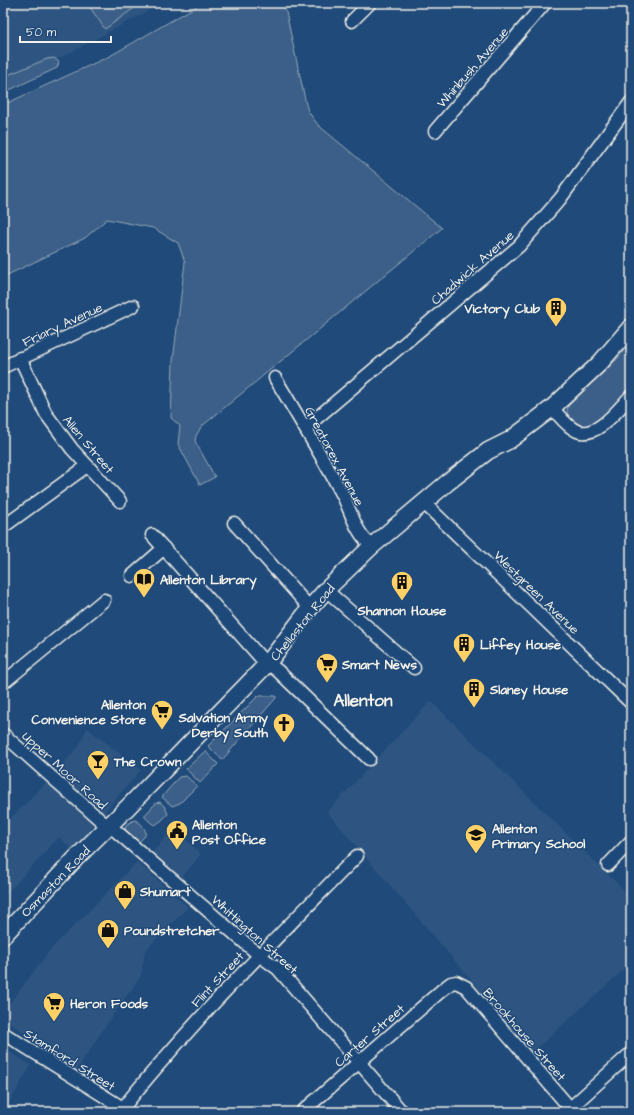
<svg xmlns="http://www.w3.org/2000/svg" width="634" height="1115" viewBox="0 0 634 1115" font-family="'Architects Daughter',sans-serif">
  <style>
    .built { fill: #2d5581 }
    .green { fill: #3a5f88; stroke: #97a8b8 }
    .lines { fill: none; stroke-linecap: round; stroke-linejoin: round }
    .minor-casing { stroke: #f4f1e8; stroke-width: 15 }
    .major-casing { stroke: #f4f1e8; stroke-width: 19 }
    .minor { stroke: #1f4a7a; stroke-width: 12 }
    .major { stroke: #1f4a7a; stroke-width: 16 }
    .labels { text-anchor: middle; stroke-width: 3; stroke-linejoin: round; paint-order: stroke }
    .street-label { font-size: 13px; fill: #f4f1e8; stroke: #1f4a7a }
    .poi-label { font-size: 13px; font-weight: bold; fill: #f4f1e8; stroke: #1f4a7a; text-anchor: start }
    .district-label { font-size: 17px; font-weight: bold; fill: #f4f1e8; stroke: #1f4a7a }
  </style>
  <rect width="100%" height="100%" fill="#1f4a7a"/>
  <filter id="ink" filterUnits="userSpaceOnUse"><feTurbulence type="fractalNoise" baseFrequency=".025" numOctaves="2"/><feDisplacementMap in="SourceGraphic" scale="8" xChannelSelector="R" yChannelSelector="G"/><feConvolveMatrix kernelMatrix="1 2 1 2 8 2 1 2 1" color-interpolation-filters="sRGB"/></filter>
  <g filter="url(#ink)">
    <!-- built -->
    <g class="built">
      <polygon points="3,3 163,3 62,57 3,84"/>
      <polygon points="431,701 631,897 631,963 533,1052 327,812"/>
      <polygon points="87,728 141,770 93,825 73,851 59,837 3,898 3,826 43,786 79,746"/>
      <polygon points="173,828 201,854 182,878 153,852"/>
      <polygon points="137,862 188,907 145,951 141,976 104,1028 77,1070 3,1018 3,1012 51,949"/>
      <polygon points="3,1048 31,1065 4,1112 3,1112"/>
    </g>
    <!-- green -->
    <g class="green">
      <polygon points="87,3 141,3 105,29"/>
      <polygon points="202,3 284,3 306,104 308,111 318,125 442,228 201,427 196,436 195,441 215,477 200,485 178,444 180,426 171,418 173,361 185,262 178,243 153,228 107,219 85,238 3,277 3,105 110,56"/>
      <polygon points="54,58 59,62 57,68 3,93 3,77 47,59"/>
      <path d="M631 342V390L595 426C580 426 574 427 567 412L568 406 616 360Z"/>
      <polygon points="258,696 276,696 276,698 222,760 208,746"/>
      <polygon points="205,751 218,764 200,783 186,769"/>
      <polygon points="186,776 197,786 180,803 172,806 162,797 179,777"/>
      <polygon points="160,802 165,807 168,814 161,821 155,825 151,823 144,816 156,803"/>
      <path d="M134 820C140 821 144 827 146 833L144 837 139 842H135L125 831 126 825Z"/>
    </g>
    <g class="lines">
      <!-- minor casing -->
      <g class="minor-casing">
        <g id="minor">
          <polyline points="352,21 370,3"/>
          <polyline points="435,131 545,3"/>
          <polyline points="20,358 46,414 72,449 120,501"/>
          <polyline points="3,367 133,306"/>
          <path d="M275 378C298 416 320 453 341 492 351 510 355 533 372 546"/>
          <path d="M552 408C559 415 567 427 577 431 597 439 619 408 631 396"/>
          <polyline points="305,428 519,246 560,199 631,102"/>
          <polyline points="423,502 631,703"/>
          <polyline points="234,523 310,608"/>
          <polyline points="3,527 87,466"/>
          <polyline points="152,535 260,657 278,671 369,759"/>
          <polyline points="132,576 164,548"/>
          <polyline points="326,590 414,668"/>
          <polyline points="3,683 104,600"/>
          <polyline points="3,734 108,827 116,831 259,955 278,969 402,1112"/>
          <polyline points="608,865 631,841"/>
          <polyline points="3,1033 123,1108"/>
          <path d="M122 1112 123 1108C151 1072 182 1038 213 1004 260 954 309 905 357 856"/>
          <polyline points="302,1112 442,990 451,983 456,982 466,987 570,1108"/>
          <polyline points="566,1112 631,1053"/>
        </g>
      </g>
      <!-- major casing -->
      <g class="major-casing">
        <polyline id="major" points="3,936 76,858 128,807 268,663 310,608 326,590 372,546 447,483 488,451 510,440 552,408 600,363 631,327"/>
      </g>
      <!-- minor -->
      <use href="#minor" class="minor"/>
      <!-- major -->
      <use href="#major" class="major"/>
    </g>
  </g>
  <!-- icons -->
  <defs>
    <g id="building-pin" transform="scale(1.15)"><path d="M0 17L-7.5 6A9.5 9.5 0 1 1 7.5 6Z" fill="#ffd166" stroke="#1f4a7a"/><path d="M-4-6H4V6H1V3H-1V6H-4ZM-2.5-4.3h1.7v1.8h-1.7ZM.8-4.3h1.7v1.8H.8ZM-2.5-1h1.7V.8h-1.7ZM.8-1h1.7V.8H.8Z" fill="#111"/></g>
    <g id="library-pin" transform="scale(1.15)"><path d="M0 17L-7.5 6A9.5 9.5 0 1 1 7.5 6Z" fill="#ffd166" stroke="#1f4a7a"/><path d="M-6-4Q-3-5.5-.7-3.5V5Q-3 3-6 4ZM6-4Q3-5.5 .7-3.5V5Q3 3 6 4Z" fill="#111"/></g>
    <g id="supermarket-pin" transform="scale(1.15)"><path d="M0 17L-7.5 6A9.5 9.5 0 1 1 7.5 6Z" fill="#ffd166" stroke="#1f4a7a"/><path d="M-6-5.5h2.5l.6 2H6L4.5 2H-2.5L-4.4-4H-6ZM-1.5 3.2a1.3 1.3 0 1 0 .1 0ZM3 3.2a1.3 1.3 0 1 0 .1 0Z" fill="#111"/></g>
    <g id="church-pin" transform="scale(1.15)"><path d="M0 17L-7.5 6A9.5 9.5 0 1 1 7.5 6Z" fill="#ffd166" stroke="#1f4a7a"/><path d="M-1.2-6h2.4v3.5h3.3v2.4h-3.3V6h-2.4V-.1h-3.3v-2.4h3.3Z" fill="#111"/></g>
    <g id="bar-pin" transform="scale(1.15)"><path d="M0 17L-7.5 6A9.5 9.5 0 1 1 7.5 6Z" fill="#ffd166" stroke="#1f4a7a"/><path d="M-6-5H6L.8 .8V4.5H3.5V6h-7V4.5H-.8V.8Z" fill="#111"/></g>
    <g id="civic-pin" transform="scale(1.15)"><path d="M0 17L-7.5 6A9.5 9.5 0 1 1 7.5 6Z" fill="#ffd166" stroke="#1f4a7a"/><path d="M-.6-6.5H3V-4.5H.6V-3L4-1V1h2V6H-6V1h2V-1L-.6-3ZM-1.2 2.5V6h2.4V2.5Z" fill="#111"/></g>
    <g id="school-pin" transform="scale(1.15)"><path d="M0 17L-7.5 6A9.5 9.5 0 1 1 7.5 6Z" fill="#ffd166" stroke="#1f4a7a"/><path d="M0-5L7-2L0 1L-7-2ZM-4 1L0 2.5L4 1V4Q0 6-4 4Z" fill="#111"/></g>
    <g id="shop-pin" transform="scale(1.15)"><path d="M0 17L-7.5 6A9.5 9.5 0 1 1 7.5 6Z" fill="#ffd166" stroke="#1f4a7a"/><path d="M-5-2.5h2.3a2.7 3.5 0 0 1 5.4 0H5L5.5 6h-11ZM-1.5-2.5h3a1.5 2.3 0 0 0-3 0Z" fill="#111"/></g>
  </defs>
  <g fill-rule="evenodd">
    <use href="#building-pin" x="556" y="308"/>
    <use href="#library-pin" x="144" y="579"/>
    <use href="#building-pin" x="402" y="582"/>
    <use href="#building-pin" x="464" y="644"/>
    <use href="#supermarket-pin" x="327" y="664"/>
    <use href="#building-pin" x="474" y="689"/>
    <use href="#supermarket-pin" x="162" y="711"/>
    <use href="#church-pin" x="284" y="724"/>
    <use href="#bar-pin" x="98" y="761"/>
    <use href="#civic-pin" x="177" y="831"/>
    <use href="#school-pin" x="476" y="835"/>
    <use href="#shop-pin" x="125" y="891"/>
    <use href="#shop-pin" x="108" y="930"/>
    <use href="#supermarket-pin" x="54" y="1003"/>
  </g>
  <g class="labels">
    <!-- street labels -->
    <g class="street-label">
      <text transform="translate(472 67) rotate(-49)" y="5">Whinbush Avenue</text>
      <text transform="translate(472 267) rotate(-41)" y="5">Chadwick Avenue</text>
      <text transform="translate(62 324) rotate(-25)" y="5">Friary Avenue</text>
      <text transform="translate(89 444) rotate(50)" y="5">Allen Street</text>
      <text transform="translate(335 456) rotate(62)" y="5">Greatorex Avenue</text>
      <text transform="translate(537 592) rotate(44)" y="5">Westgreen Avenue</text>
      <text transform="translate(302 622) rotate(-51)" y="5">Chellaston Road</text>
      <text transform="translate(65 770) rotate(42)" y="5">Upper Moor Road</text>
      <text transform="translate(55 881) rotate(-46)" y="5">Osmaston Road</text>
      <text transform="translate(255 934) rotate(42)" y="5">Whittington Street</text>
      <text transform="translate(217 979) rotate(-47)" y="5">Flint Street</text>
      <text transform="translate(525 1034) rotate(49)" y="5">Brookhouse Street</text>
      <text transform="translate(369 1035) rotate(-41)" y="5">Carter Street</text>
      <text transform="translate(70 1059) rotate(32)" y="5">Stamford Street</text>
    </g>
    <!-- poi labels -->
    <g class="poi-label">
      <text x="540" y="313" text-anchor="end">Victory Club</text>
      <text x="160" y="584">Allenton Library</text>
      <text x="402" y="615" text-anchor="middle">Shannon House</text>
      <text x="480" y="649">Liffey House</text>
      <text x="342" y="669">Smart News</text>
      <text x="490" y="694">Slaney House</text>
      <text x="146" y="709" text-anchor="end">Allenton<tspan x="146" dy="15">Convenience Store</tspan></text>
      <text x="268" y="722" text-anchor="end">Salvation Army<tspan x="268" dy="15">Derby South</tspan></text>
      <text x="114" y="766">The Crown</text>
      <text x="192" y="829">Allenton<tspan x="192" dy="15">Post Office</tspan></text>
      <text x="492" y="833">Allenton<tspan x="492" dy="15">Primary School</tspan></text>
      <text x="140" y="896">Shumart</text>
      <text x="124" y="935">Poundstretcher</text>
      <text x="70" y="1008">Heron Foods</text>
    </g>
    <!-- district labels -->
    <g class="district-label">
      <text x="363" y="706">Allenton</text>
    </g>
  </g>
  <!-- margin -->
  <rect width="634" height="1115" fill="none" stroke="#1f4a7a" stroke-width="16"/>
  <rect x="8" y="8" width="618" height="1099" fill="none" stroke="#f4f1e8" stroke-width="1.5" filter="url(#ink)"/>
  <!-- scale -->
  <path d="M20 36v6h91v-6" fill="none" stroke="#f4f1e8" stroke-width="2"/>
  <text x="26" y="36" font-size="12" fill="#f4f1e8" stroke="#1f4a7a" stroke-width="3" paint-order="stroke">50 m</text>
</svg>
